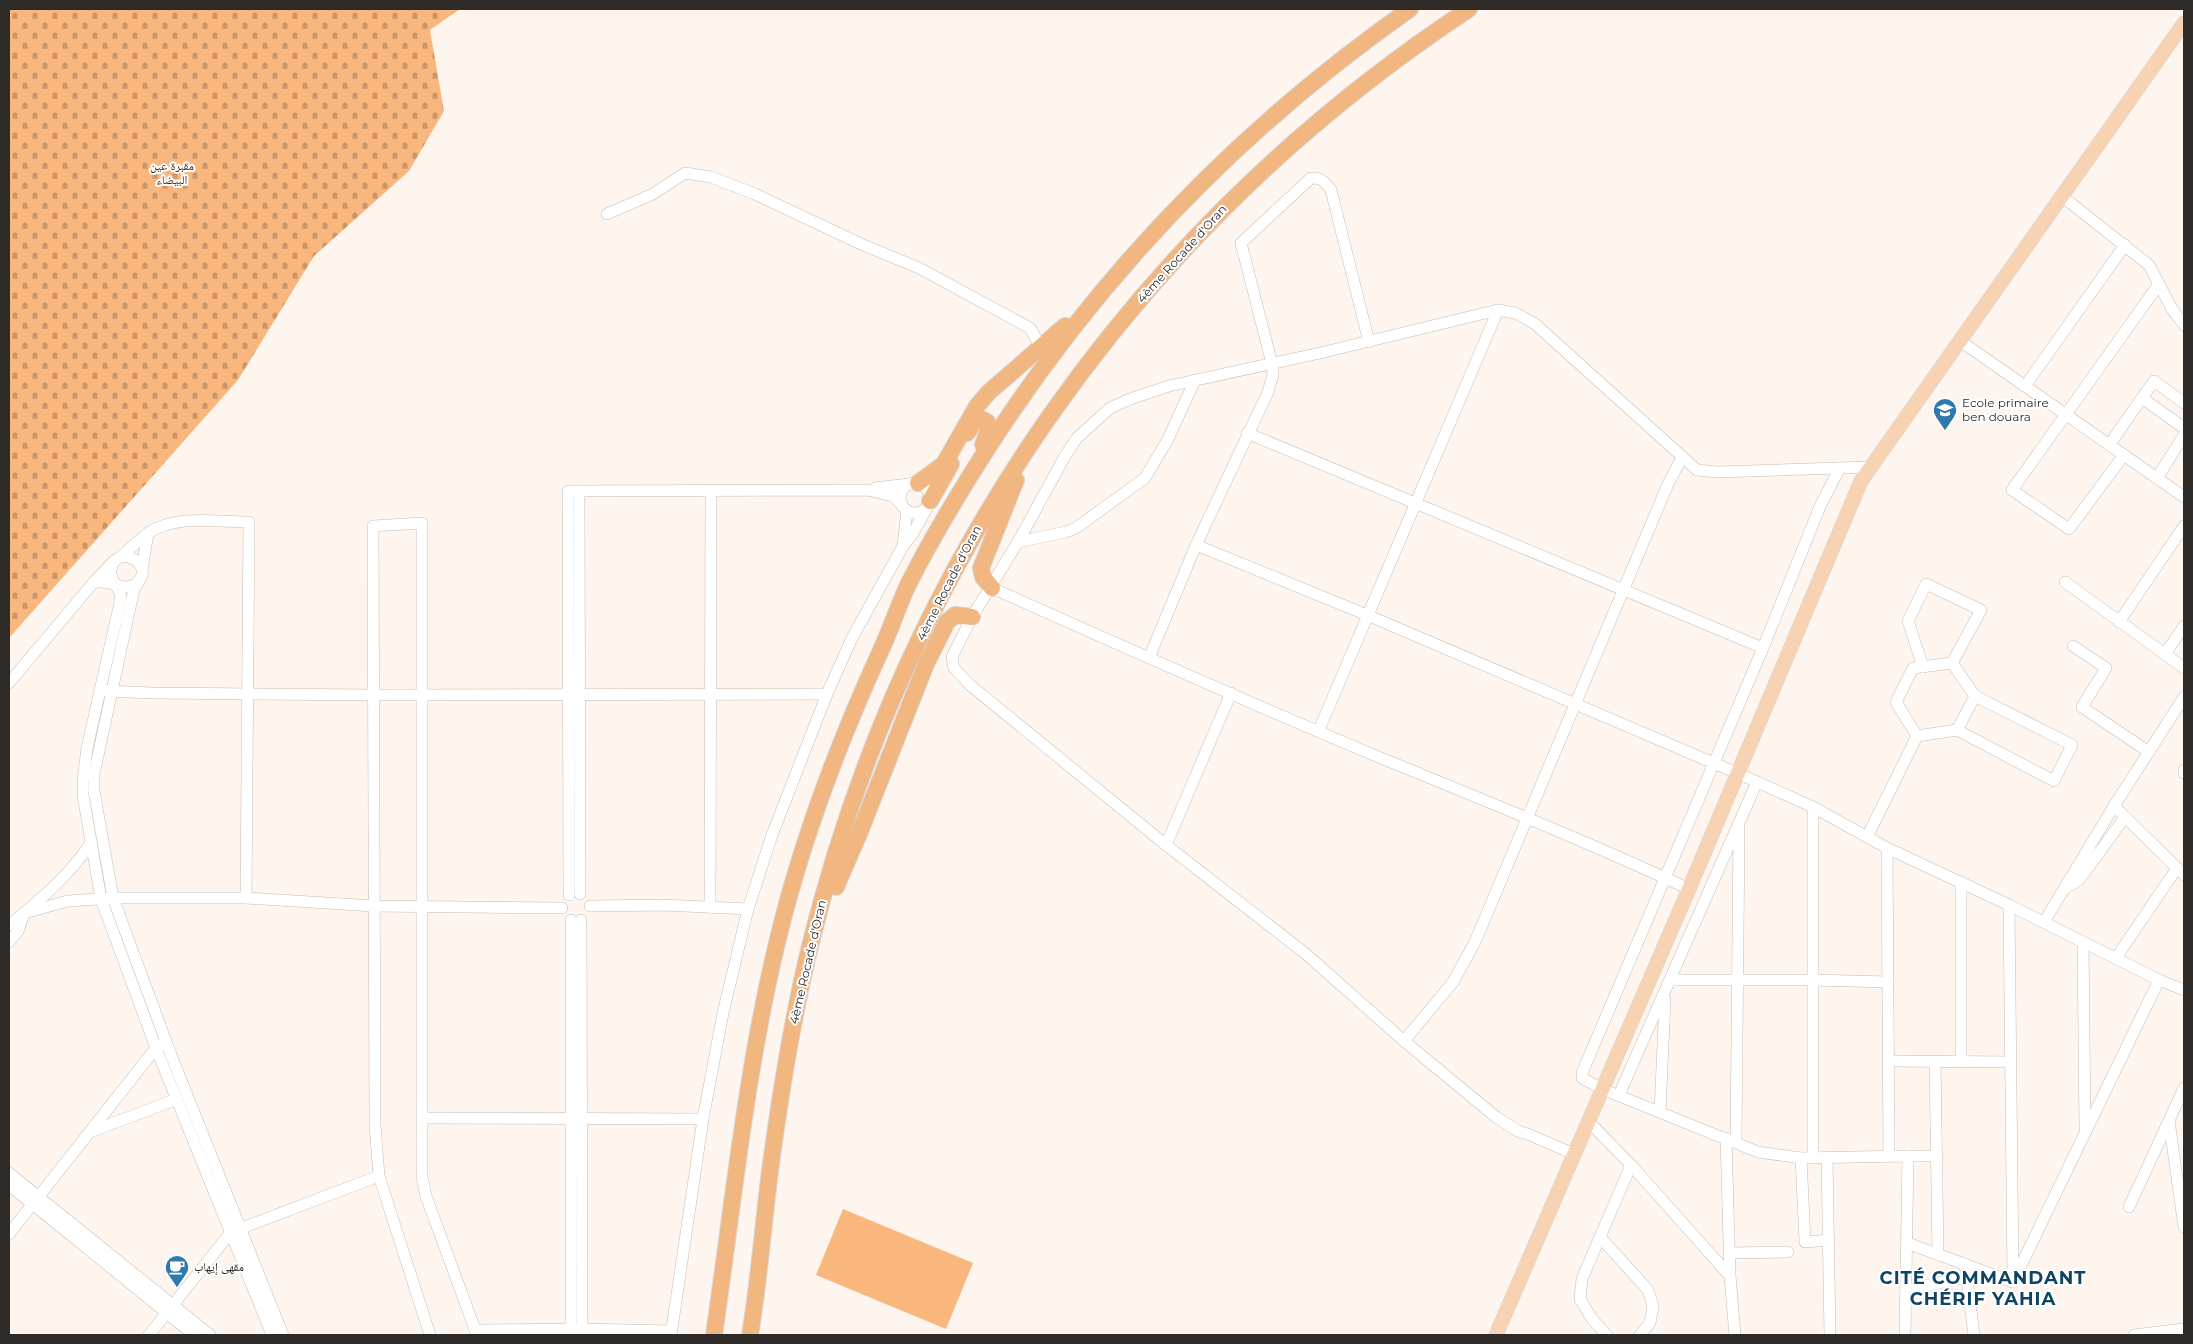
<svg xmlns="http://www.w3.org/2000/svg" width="2193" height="1344" viewBox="0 0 2193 1344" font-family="Montserrat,'Noto Naskh Arabic',sans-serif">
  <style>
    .cemetery { fill: url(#cemetery-stones) }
    .garden { fill: #f9b77e }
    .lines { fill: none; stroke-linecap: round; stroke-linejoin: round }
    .minor-casing { stroke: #c4bdb6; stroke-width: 12 }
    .major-casing { stroke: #d5d4d4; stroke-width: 15 }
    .highway-casing { stroke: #d5d4d4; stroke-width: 18 }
    .minor { stroke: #fff; stroke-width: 11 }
    .major { stroke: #f7d3b3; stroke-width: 14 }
    .highway { stroke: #f2b681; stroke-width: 16 }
    .labels { text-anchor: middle; stroke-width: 4; stroke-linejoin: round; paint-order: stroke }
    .park-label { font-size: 12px; fill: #452b12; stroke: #fff }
    .street-label { font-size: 12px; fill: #2d2a28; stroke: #fff }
    .poi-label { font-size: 12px; fill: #2d2a28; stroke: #fff; text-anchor: start }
    .district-label { font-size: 18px; font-weight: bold; letter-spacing: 1px; fill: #0d4466; stroke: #fff }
  </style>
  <defs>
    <pattern id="cemetery-stones" width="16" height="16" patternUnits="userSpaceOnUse" patternTransform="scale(1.25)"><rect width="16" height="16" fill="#f9b77e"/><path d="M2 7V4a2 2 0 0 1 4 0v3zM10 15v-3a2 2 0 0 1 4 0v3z" fill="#ca9567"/></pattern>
  </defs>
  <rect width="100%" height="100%" fill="#fef5ef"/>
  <!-- cemetery -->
  <polygon class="cemetery" points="9,9 460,9 430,30 444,111 409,171 314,256 238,380 9,638"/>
  <!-- garden -->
  <polygon class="garden" points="843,1209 973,1263 946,1329 816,1275"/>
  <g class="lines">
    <!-- minor casing -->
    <g class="minor-casing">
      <g id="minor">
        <polyline points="2063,197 2149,265 2172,309 2184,325"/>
        <polyline points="607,214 653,194 685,173 711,177 755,194 861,244 919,268 1030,328 1041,348"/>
        <polyline points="1959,340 2184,497"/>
        <polyline points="2025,386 2125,245"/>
        <polyline points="2142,398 2154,381 2184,403"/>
        <polyline points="1247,433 1763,648"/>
        <polyline points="2109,445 2142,398 2184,428"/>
        <polyline points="2124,455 2069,529 2012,490 2159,284"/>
        <polyline points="1840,468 1821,504 1763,648 1582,1073 1582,1078 1602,1089 1758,1152 1801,1158 1908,1156 1905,1335"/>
        <polyline points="2157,478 2184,435"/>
        <circle cx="915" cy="498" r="15"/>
        <polyline points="875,488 909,484"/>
        <polyline points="579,491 580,894"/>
        <path d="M148 533C177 514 216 522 249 522L246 898"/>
        <polyline points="1018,542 1066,532 1076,528 1145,478 1168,439 1195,380"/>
        <polyline points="904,545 913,533 927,508"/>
        <path d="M1196 545 1268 392 1273 375 1272 364 1241 243 1311 178C1321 177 1325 182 1331 190L1369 342"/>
        <polyline points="119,558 148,533 142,569"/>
        <path d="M114 561 93 583C109 578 124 592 134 585 161 567 115 540 111 570 109 580 120 588 121 598L87 748 83 781V795L101 899 156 1048 272 1335"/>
        <polyline points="139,581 134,589 94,774 94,791 113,898 171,1055 283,1335"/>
        <polyline points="2065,582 2184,668"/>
        <path d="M992 588C1117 644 1242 700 1369 753 1476 797 1584 840 1689 889"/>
        <polyline points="2119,622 2184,526"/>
        <polyline points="2073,646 2106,668 2082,707 2149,752"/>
        <polyline points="2165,654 2184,626"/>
        <polyline points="1149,658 1196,545 1367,615 1737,773 1813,807 1887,848 2009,905 2159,980 2184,990"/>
        <polyline points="1923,667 1908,621 1926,584 1981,610 1952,663"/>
        <polyline points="9,683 93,583"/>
        <polyline points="106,691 153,693 373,695 827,694"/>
        <polyline points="1319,730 1498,310"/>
        <polyline points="1957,730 1975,696 1952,663 1913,668 1896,702 1917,736 1957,730 2054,781 2072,745 1975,696"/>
        <polyline points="2184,770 2184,773"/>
        <polyline points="2114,806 2184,875"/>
        <polyline points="1813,807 1813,1158"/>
        <polyline points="1867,837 1917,736"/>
        <polyline points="1166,845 1231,693"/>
        <polyline points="1887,848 1889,1156"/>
        <polyline points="2066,888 2079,880 2125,817"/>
        <polyline points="569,895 568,491 868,490 893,496 902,505"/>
        <polyline points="2009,905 2013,1277"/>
        <polyline points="590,906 664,905 748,909"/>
        <polyline points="710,907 711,492"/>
        <polyline points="24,913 68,901 113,898 246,898 374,906 562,908"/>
        <polyline points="571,920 571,1335"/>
        <polyline points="581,920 582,1335"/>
        <polyline points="2044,922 2114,806 2184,697"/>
        <path d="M9 925C39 901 70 875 91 843"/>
        <polyline points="9,942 18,931 24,913"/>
        <polyline points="2083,942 2085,1129"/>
        <polyline points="2116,958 2177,868"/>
        <polyline points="1670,980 1813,980 1888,982"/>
        <polyline points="1404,1041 1453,982 1475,942 1668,484 1682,457"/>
        <polyline points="1888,1061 2011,1062"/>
        <polyline points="1935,1061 1938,1255"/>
        <polyline points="1961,1062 1961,882"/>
        <polyline points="1619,1095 1757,782"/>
        <polyline points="1660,1112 1665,999"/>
        <polyline points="423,1118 703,1119"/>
        <polyline points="1588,1121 1631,1165 1730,1276"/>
        <polyline points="2169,1121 2184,1227"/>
        <polyline points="90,1132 177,1099"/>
        <polyline points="1726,1138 1730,1276 1735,1335"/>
        <polyline points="1736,1142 1739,829"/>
        <polyline points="1574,1154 1530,1135 1518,1131 1496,1117 1404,1041 1306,954 1166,845 970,685 954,668 952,657 972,617 1018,542 1065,456 1077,438 1110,408 1130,399 1169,386 1320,353 1498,310 1515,313 1534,323 1697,470 1717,472 1869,467"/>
        <polyline points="1908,1156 1937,1156"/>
        <polyline points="1801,1158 1805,1242 1829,1240"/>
        <polyline points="1827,1158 1830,1335"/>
        <polyline points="9,1173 210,1335"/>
        <polyline points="9,1185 194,1335"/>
        <polyline points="2129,1207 2184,1088"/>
        <polyline points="9,1234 156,1048 161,1045"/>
        <polyline points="1600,1237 1648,1290 1653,1306 1650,1323 1640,1335"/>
        <polyline points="1907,1243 2013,1282 2159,980"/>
        <polyline points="1729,1253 1788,1252"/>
        <polyline points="1965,1264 1974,1335"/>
        <polyline points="1906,1290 1967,1277"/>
        <polyline points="475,1330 582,1329 671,1331"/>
        <polyline points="149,1335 231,1232 379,1176"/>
        <polyline points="430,1335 379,1176 375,1125 373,526 422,523 422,1177 426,1196 477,1335"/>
        <polyline points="671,1335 703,1119 723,1013 748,909 772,835 827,694 852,638 903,546 907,511"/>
        <polyline points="1607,1335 1592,1319 1580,1299 1582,1279 1631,1165"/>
        <polyline points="2134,1335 2184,1329"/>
      </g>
    </g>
    <!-- major casing -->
    <g class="major-casing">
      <polyline id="major" points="1496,1335 1689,889 1861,481 2184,23"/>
    </g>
    <!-- highway casing -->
    <g class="highway-casing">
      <g id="highway">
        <polyline points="967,433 975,421 979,418 987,422 988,431 983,445"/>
        <polyline points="918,483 944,464 977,406 989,392 1065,326"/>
        <polyline points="930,501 951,464"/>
        <polyline points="992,588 983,577 981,568 1016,480"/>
        <polyline points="836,887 859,834 926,664 947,622 955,615 972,617"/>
        <path d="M714 1335C733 1204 746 1072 777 943 801 842 838 744 881 650 891 629 898 606 908 585 930 541 956 498 982 457 1094 280 1239 129 1410 9"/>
        <path d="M750 1335C759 1281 763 1226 770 1171 780 1096 792 1020 810 946 905 560 1137 228 1469 9"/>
      </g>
    </g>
    <!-- minor -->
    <use href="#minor" class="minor"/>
    <!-- major -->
    <use href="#major" class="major"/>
    <!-- highway -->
    <use href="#highway" class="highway"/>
  </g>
  <!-- icons -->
  <defs>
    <g id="school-pin" transform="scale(1.25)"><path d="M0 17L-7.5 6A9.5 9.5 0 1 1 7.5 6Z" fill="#2e7aad" stroke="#fff"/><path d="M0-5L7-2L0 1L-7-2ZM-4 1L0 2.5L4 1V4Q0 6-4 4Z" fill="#fff"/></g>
    <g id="cafe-pin" transform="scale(1.25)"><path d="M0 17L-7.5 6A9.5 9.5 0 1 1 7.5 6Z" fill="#2e7aad" stroke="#fff"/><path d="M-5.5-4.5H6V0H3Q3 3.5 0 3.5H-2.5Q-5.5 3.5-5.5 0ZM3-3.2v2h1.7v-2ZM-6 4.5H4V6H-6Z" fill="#fff"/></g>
  </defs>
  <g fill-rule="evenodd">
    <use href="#school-pin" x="1945" y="410"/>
    <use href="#cafe-pin" x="177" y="1267"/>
  </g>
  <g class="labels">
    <!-- park labels -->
    <g class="park-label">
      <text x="172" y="170">مقبرة عين<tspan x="172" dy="14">البيضاء</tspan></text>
    </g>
    <!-- street labels -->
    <g class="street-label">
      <text transform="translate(1182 254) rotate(-48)" y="4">4ème Rocade d'Oran</text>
      <text transform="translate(949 583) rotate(-63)" y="4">4ème Rocade d'Oran</text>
      <text transform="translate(808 962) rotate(-77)" y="4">4ème Rocade d'Oran</text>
    </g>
    <!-- poi labels -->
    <g class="poi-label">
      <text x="1962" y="407">Ecole primaire<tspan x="1962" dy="14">ben douara</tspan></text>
      <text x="194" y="1271">مقهى إيهاب</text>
    </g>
    <!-- district labels -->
    <g class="district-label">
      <text x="1983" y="1284">CITÉ COMMANDANT<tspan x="1983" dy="21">CHÉRIF YAHIA</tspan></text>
    </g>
  </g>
  <!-- border -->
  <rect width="2193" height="1344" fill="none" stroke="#2d2a28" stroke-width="20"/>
</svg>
